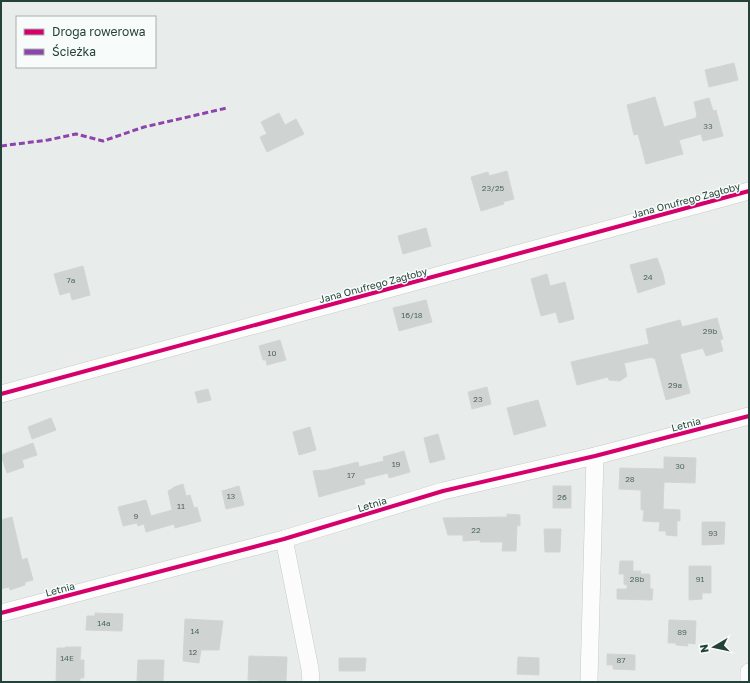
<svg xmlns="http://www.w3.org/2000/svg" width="750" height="683" viewBox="0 0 750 683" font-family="'Golos Text',sans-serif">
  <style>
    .building { fill: #cfd4d2; stroke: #d1d6d4 }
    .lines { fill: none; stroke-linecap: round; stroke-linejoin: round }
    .minor-casing { stroke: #c5cac8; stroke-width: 18 }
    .minor { stroke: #fcfcfc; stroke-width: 17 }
    .quiet { stroke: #8e44ad; stroke-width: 3; stroke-dasharray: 6 3; stroke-linecap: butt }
    .cycleway-casing { stroke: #f7fbf9; stroke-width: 6 }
    .cycleway { stroke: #d6006c; stroke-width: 4 }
    .labels { text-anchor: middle; stroke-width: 3; stroke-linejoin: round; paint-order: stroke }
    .number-label { font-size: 8px; fill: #506761 }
    .street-label { font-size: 10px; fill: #24423a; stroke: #f7fbf9 }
  </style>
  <rect width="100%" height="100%" fill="#e8edeb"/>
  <!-- building -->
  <g class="building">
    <polygon points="734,63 738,80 709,87 705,70"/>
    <polygon points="655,97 664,127 696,118 696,116 697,115 694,102 709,98 713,111 716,110 723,136 703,141 701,134 679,140 683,154 646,164 638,134 634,135 627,105"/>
    <polygon points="279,113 285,125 296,119 304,134 267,152 260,137 267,134 261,122"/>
    <polygon points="507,171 514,199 503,202 504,204 481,211 471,177 488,172 489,176"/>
    <polygon points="426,228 431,246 403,254 398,236"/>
    <polygon points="657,258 663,274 665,284 638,293 630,265"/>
    <polygon points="83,266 90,295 72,300 70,292 60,295 54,274"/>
    <polygon points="547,274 550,286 565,282 574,319 559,323 556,312 541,316 531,279"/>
    <polygon points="426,300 432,322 399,331 393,308"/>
    <polygon points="717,318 723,339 720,340 723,351 706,356 703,348 680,354 690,393 666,400 655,358 653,359 653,357 624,363 627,376 620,381 609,380 608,377 577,385 571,362 649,344 646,329 680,320 682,327"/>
    <polygon points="280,340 286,360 267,365 266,360 263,360 259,346"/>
    <polygon points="487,387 491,404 472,409 468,392"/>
    <polygon points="208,389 211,400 198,403 195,392"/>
    <polygon points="538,400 546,426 514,435 507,408"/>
    <polygon points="51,418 56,430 32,439 28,427"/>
    <polygon points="310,427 316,450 299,455 293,432"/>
    <polygon points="438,434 445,459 430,463 424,438"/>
    <polygon points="33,443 37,455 22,460 24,467 7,473 1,455"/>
    <polygon points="404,451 410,472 389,478 388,473 364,479 365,484 319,497 313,471 326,470 358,462 359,467 384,461 383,457"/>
    <polygon points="664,457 696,458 695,483 664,482 663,509 680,510 680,521 677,521 677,536 666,535 666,531 659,531 660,522 643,521 644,510 641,510 641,490 619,489 620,468 664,469"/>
    <polygon points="183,484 186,496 190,495 194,508 197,507 201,521 175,528 174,524 146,532 144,524 138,526 137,523 123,526 118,507 146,500 151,516 172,510 168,491 172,489 174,487"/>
    <polygon points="239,486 244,505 226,509 222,491"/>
    <rect x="553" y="486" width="18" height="22"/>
    <polygon points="507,514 520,515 520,526 517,525 516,551 502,551 503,542 480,542 480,540 463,541 463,535 448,535 443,518 507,517"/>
    <polygon points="12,517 22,560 27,558 33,580 25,582 25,585 10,590 9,587 1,589 1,520"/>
    <polygon points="702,522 725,522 724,544 702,545"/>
    <polygon points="544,529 561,529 560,552 545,552"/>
    <polygon points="620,561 633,561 633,571 641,571 640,574 650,574 650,589 653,589 652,600 617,599 617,589 627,589 627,585 624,584 624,574 619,574"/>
    <polygon points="689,566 711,566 711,593 702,593 702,599 689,600"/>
    <polygon points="95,613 123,614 122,631 86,630 87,616 95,616"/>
    <polygon points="185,619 223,621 219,650 201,650 199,663 183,661"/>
    <polygon points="669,620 696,621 695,644 687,643 688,646 676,645 676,643 668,643"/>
    <polygon points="65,647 81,647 80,660 84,660 84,678 80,678 80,682 56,682 57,648 65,648"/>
    <polygon points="607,654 635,655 635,670 613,669 613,665 607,665"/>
    <polygon points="249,656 287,657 286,681 258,682 258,680 248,680"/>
    <polygon points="518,657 539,658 539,675 517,674"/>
    <polygon points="339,658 366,658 365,671 339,671"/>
    <polygon points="138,660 164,660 163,682 137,681"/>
  </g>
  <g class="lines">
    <!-- minor casing -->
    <g class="minor-casing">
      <g id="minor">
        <polyline points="1,394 749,191"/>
        <polyline points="284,539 310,669 311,682"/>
        <polyline points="1,613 284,539 443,491 595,456 749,416"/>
        <polyline points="589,680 595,456"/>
        <polyline points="749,682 749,672"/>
      </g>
    </g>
    <!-- minor -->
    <use href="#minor" class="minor"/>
    <!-- quiet -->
    <polyline class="quiet" points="1,146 48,140 76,134 103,141 144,127 227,108"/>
    <!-- cycleway casing -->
    <g class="cycleway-casing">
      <g id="cycleway">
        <polyline points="1,394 749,191"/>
        <polyline points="1,613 284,539 443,491 595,456 749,416"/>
      </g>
    </g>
    <!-- cycleway -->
    <use href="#cycleway" class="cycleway"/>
  </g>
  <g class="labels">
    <!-- number labels -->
    <g class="number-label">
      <text x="708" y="129">33</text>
      <text x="493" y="191">23/25</text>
      <text x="648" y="280">24</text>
      <text x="71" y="283">7a</text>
      <text x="412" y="318">16/18</text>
      <text x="710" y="334">29b</text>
      <text x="272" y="356">10</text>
      <text x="675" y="388">29a</text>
      <text x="478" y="402">23</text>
      <text x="396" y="467">19</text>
      <text x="680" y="469">30</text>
      <text x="351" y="478">17</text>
      <text x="630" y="482">28</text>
      <text x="231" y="499">13</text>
      <text x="562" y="500">26</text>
      <text x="181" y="509">11</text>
      <text x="136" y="519">9</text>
      <text x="476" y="533">22</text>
      <text x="713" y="536">93</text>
      <text x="637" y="582">28b</text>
      <text x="700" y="582">91</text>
      <text x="104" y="626">14a</text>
      <text x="195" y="634">14</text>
      <text x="682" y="635">89</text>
      <text x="193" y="655">12</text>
      <text x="67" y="661">14E</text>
      <text x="621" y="663">87</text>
    </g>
    <!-- street labels -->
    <g class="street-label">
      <text transform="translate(686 200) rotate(-15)" y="4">Jana Onufrego Zagłoby</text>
      <text transform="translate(373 285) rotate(-15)" y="4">Jana Onufrego Zagłoby</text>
      <text transform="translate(686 424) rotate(-15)" y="4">Letnia</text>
      <text transform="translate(372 504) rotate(-17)" y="4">Letnia</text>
      <text transform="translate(60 589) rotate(-15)" y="4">Letnia</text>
    </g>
  </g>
  <!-- border -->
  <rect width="750" height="683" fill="none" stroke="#24423a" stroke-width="4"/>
  <!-- legend -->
  <rect x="16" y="16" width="140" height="52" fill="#f7fbf9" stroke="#a3b1ad"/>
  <rect x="24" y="29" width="20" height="6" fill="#d6006c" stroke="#a3b1ad"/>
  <text x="52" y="36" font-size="12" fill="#24423a">Droga rowerowa</text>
  <rect x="24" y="49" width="20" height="6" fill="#8e44ad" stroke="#a3b1ad"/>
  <text x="52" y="56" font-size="12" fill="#24423a">Ścieżka</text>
  <!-- north arrow -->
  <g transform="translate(714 647) rotate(261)" stroke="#f7fbf9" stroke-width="3" paint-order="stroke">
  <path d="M0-3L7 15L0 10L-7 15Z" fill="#24423a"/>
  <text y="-6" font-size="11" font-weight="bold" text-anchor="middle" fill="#24423a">N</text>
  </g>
</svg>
